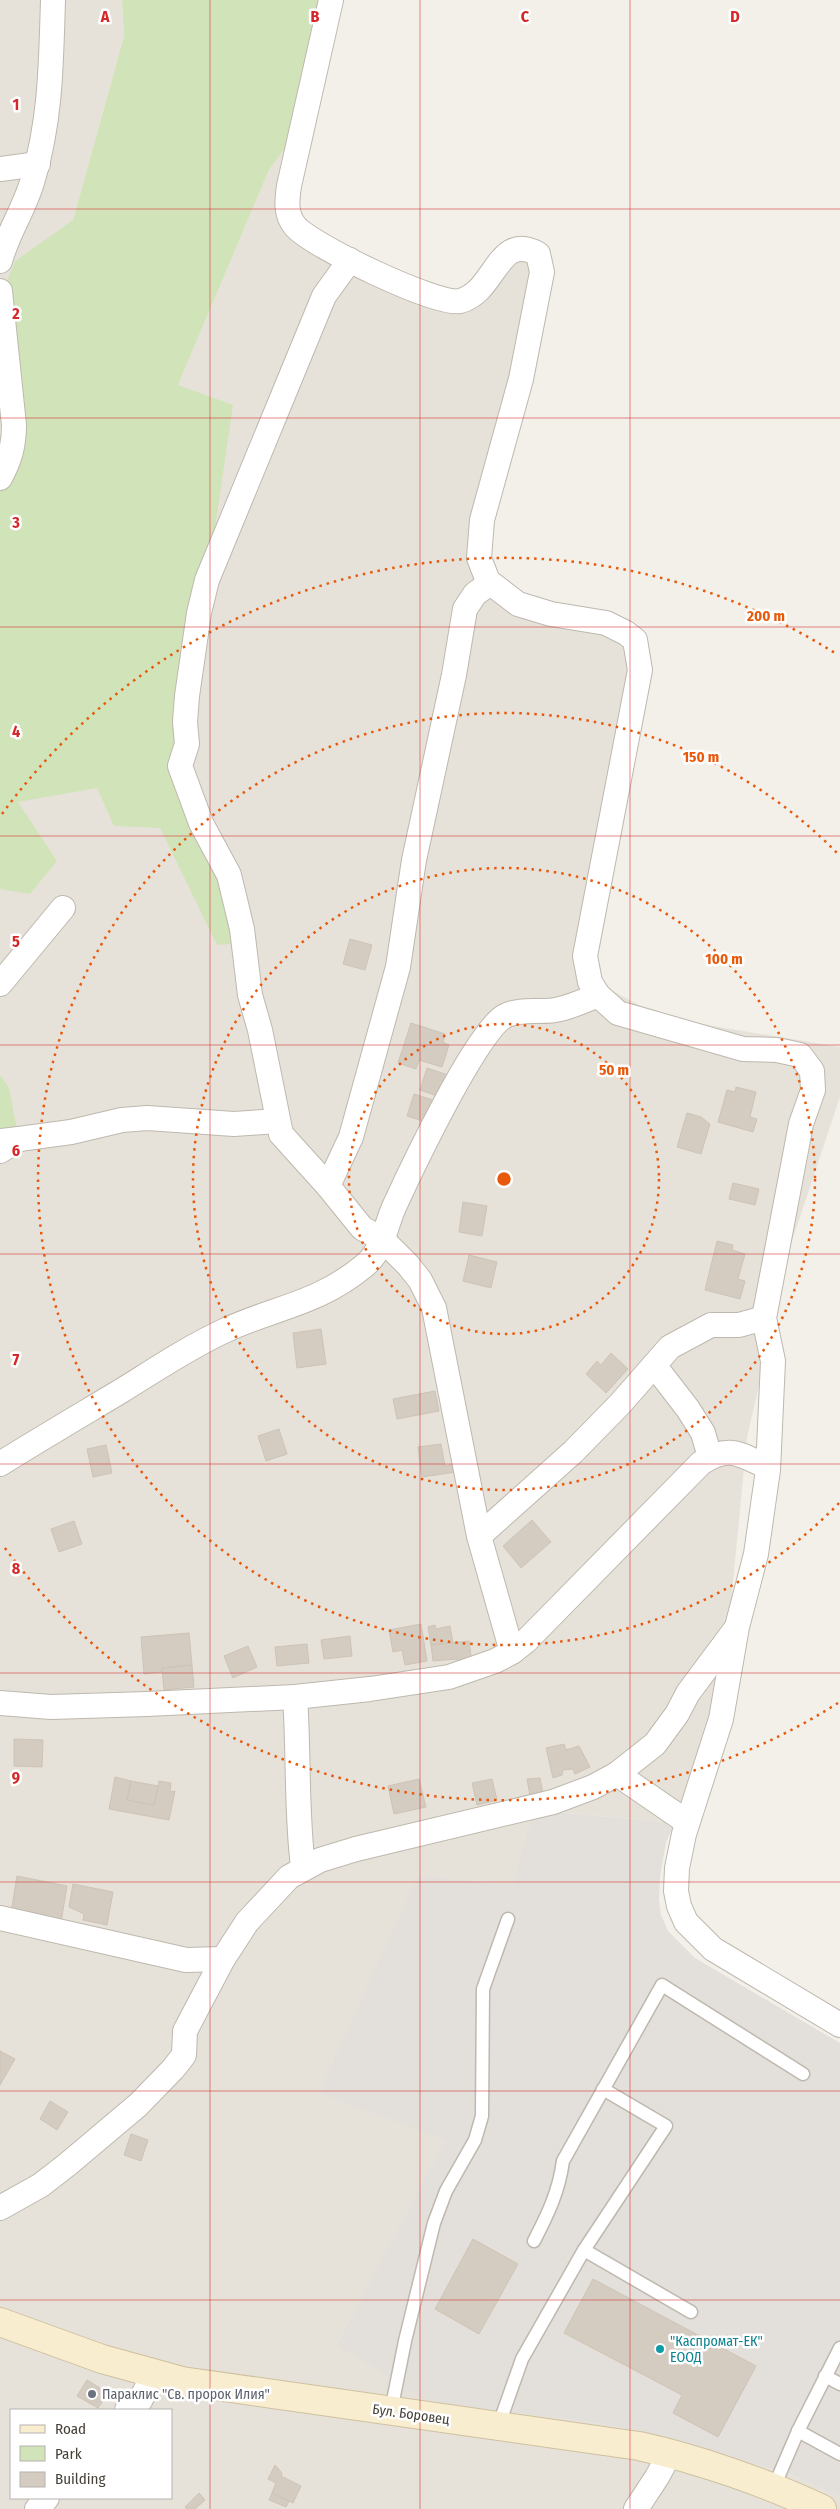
<svg xmlns="http://www.w3.org/2000/svg" width="840" height="2509" viewBox="0 0 840 2509" font-family="'Fira Sans Condensed',sans-serif">
  <style>
    .residential { fill: #e7e2d9; fill-rule: evenodd }
    .industrial { fill: #e3dfdb }
    .green { fill: #d1e3b8 }
    .building { fill: #d4ccc1; stroke: #cec3b5 }
    .lines { fill: none; stroke-linecap: round; stroke-linejoin: round }
    .lane-casing { stroke: #beb8ae; stroke-width: 15 }
    .street-casing { stroke: #beb8ae; stroke-width: 26 }
    .secondary-casing { stroke: #cec09f; stroke-width: 30 }
    .lane { stroke: #fff; stroke-width: 12 }
    .street { stroke: #fff; stroke-width: 24 }
    .secondary { stroke: #f9edcf; stroke-width: 28 }
    .grid { fill: none; stroke: #d62828; stroke-width: 1; stroke-opacity: 0.55 }
    .ring { fill: none; stroke: #e8590c; stroke-width: 2.5; stroke-dasharray: 2.5 5 }
    .culture-dot { fill: #0f9aa8; stroke: #fff; stroke-width: 2 }
    .worship-dot { fill: #6b7280; stroke: #fff; stroke-width: 2 }
    .labels { text-anchor: middle; stroke-width: 5; stroke-linejoin: round; paint-order: stroke }
    .culture-label { font-size: 14px; fill: #0d838f; stroke: #fff; text-anchor: start }
    .worship-label { font-size: 14px; fill: #5b616d; stroke: #fff; text-anchor: start }
    .street-label { font-size: 14px; fill: #464139; stroke: #fff }
    .grid-label { font-size: 16px; text-anchor: middle; font-weight: bold; fill: #d62828; stroke: #fff; stroke-width: 5; stroke-linejoin: round; paint-order: stroke }
    .centre { fill: #e8590c; stroke: #fff; stroke-width: 2.5 }
    .ring-label { font-size: 15px; text-anchor: middle; font-weight: bold; fill: #e8590c; stroke: #fff; stroke-width: 5; stroke-linejoin: round; paint-order: stroke }
  </style>
  <rect width="100%" height="100%" fill="#f3f0ea"/>
  <!-- residential -->
  <g class="residential">
    <polygon points="0,0 122,0 124,36 73,220 16,261 14,425 0,478"/>
    <path d="M301 127 289 215 448 302 495 271 538 254 483 556 506 591 637 630 595 954 601 980 611 990 639 1005 695 1023 840 1047V1097L790 1247 747 1438 729 1623 713 1715 675 1823 535 1810 446 2139 337 2344 586 2421 666 2437 794 2476 840 2497V2509H0V838L178 385 269 170ZM11 2410H171V2498H11Z"/>
  </g>
  <!-- industrial -->
  <polygon class="industrial" points="534,1810 675,1823 666,1842 660,1877 659,1900 661,1915 668,1931 695,1958 840,2043 840,2497 794,2476 666,2437 586,2421 428,2403 337,2344 445,2140 319,2093 418,1876 513,1885"/>
  <!-- green -->
  <g class="green">
    <polygon points="122,0 331,0 301,127 269,170 178,385 233,405 180,766 242,929 231,944 217,945 160,828 114,826 97,788 18,802 57,861 30,894 0,889 0,478 8,463 1,296 15,261 73,220 124,36"/>
    <polygon points="0,1075 9,1088 19,1139 0,1141"/>
  </g>
  <!-- building -->
  <g class="building">
    <polygon points="350,939 372,945 365,970 343,964"/>
    <polygon points="411,1023 445,1034 443,1042 449,1045 442,1067 419,1060 416,1069 398,1063"/>
    <polygon points="427,1068 448,1075 440,1097 420,1090"/>
    <polygon points="736,1087 756,1092 750,1117 757,1119 753,1132 718,1122 727,1090 735,1092"/>
    <polygon points="414,1094 436,1101 429,1123 407,1116"/>
    <polygon points="687,1113 701,1117 710,1124 701,1154 677,1147"/>
    <polygon points="733,1183 759,1189 755,1205 729,1199"/>
    <polygon points="463,1202 487,1206 482,1236 459,1232"/>
    <polygon points="717,1241 733,1245 732,1250 745,1254 738,1279 745,1281 740,1299 705,1290"/>
    <polygon points="469,1255 497,1262 491,1288 463,1281"/>
    <polygon points="321,1329 326,1364 297,1368 293,1333"/>
    <polygon points="611,1353 628,1369 606,1393 586,1374 597,1361 601,1365"/>
    <polygon points="435,1391 439,1411 397,1419 393,1399"/>
    <polygon points="279,1429 287,1454 266,1461 258,1436"/>
    <polygon points="441,1444 445,1466 455,1464 456,1472 422,1477 418,1447"/>
    <polygon points="106,1445 112,1473 93,1477 87,1449"/>
    <polygon points="532,1520 551,1542 521,1568 503,1546"/>
    <polygon points="74,1521 82,1544 59,1552 51,1529"/>
    <polygon points="421,1624 427,1661 405,1665 402,1650 393,1652 389,1630"/>
    <polygon points="435,1625 436,1629 450,1626 453,1643 431,1645 428,1627"/>
    <polygon points="189,1633 192,1665 162,1668 162,1672 144,1674 141,1637"/>
    <polygon points="350,1636 352,1656 324,1659 321,1640"/>
    <polygon points="469,1641 472,1664 458,1666 457,1659 433,1661 431,1645"/>
    <polygon points="307,1644 309,1663 277,1666 275,1647"/>
    <polygon points="248,1646 257,1667 233,1678 224,1656"/>
    <polygon points="192,1665 194,1687 164,1690 162,1668"/>
    <polygon points="14,1739 43,1740 42,1767 14,1766"/>
    <polygon points="564,1744 566,1750 579,1746 590,1767 575,1774 573,1769 563,1770 562,1775 553,1778 546,1748"/>
    <polygon points="115,1777 131,1781 127,1800 154,1805 159,1781 171,1783 170,1792 175,1791 169,1820 109,1809"/>
    <polygon points="540,1778 543,1794 530,1796 527,1779"/>
    <polygon points="419,1779 426,1807 394,1814 388,1786"/>
    <polygon points="492,1779 497,1800 477,1805 472,1783"/>
    <polygon points="131,1781 158,1786 154,1805 127,1800"/>
    <polygon points="17,1876 67,1886 61,1922 11,1913"/>
    <polygon points="73,1884 113,1892 107,1925 83,1920 84,1914 69,1907"/>
    <polygon points="0,2051 15,2059 0,2085"/>
    <polygon points="50,2101 68,2112 57,2130 40,2119"/>
    <polygon points="131,2134 148,2140 141,2161 124,2155"/>
    <polygon points="473,2239 518,2264 479,2334 435,2309"/>
    <polygon points="593,2279 756,2366 718,2437 673,2413 682,2395 564,2333"/>
    <polygon points="87,2380 108,2393 98,2408 77,2396"/>
    <polygon points="275,2465 282,2473 281,2476 301,2486 293,2503 272,2493 276,2483 268,2479"/>
    <polygon points="199,2493 205,2500 195,2509 187,2509 185,2507"/>
    <polygon points="272,2493 289,2501 286,2507 269,2500"/>
  </g>
  <g class="lines">
    <!-- lane casing -->
    <g class="lane-casing">
      <g id="lane">
        <path d="M534 2241C548 2214 559 2191 563 2161L662 1985 803 2074"/>
        <polyline points="584,2250 691,2312"/>
        <polyline points="825,2376 840,2384"/>
        <polyline points="391,2411 405,2341 434,2223 446,2191 475,2140 482,2116 483,1989 508,1919"/>
        <polyline points="498,2427 522,2359 584,2250 666,2126 603,2089"/>
        <polyline points="798,2431 840,2454"/>
        <polyline points="773,2489 798,2431 840,2348"/>
      </g>
    </g>
    <!-- street casing -->
    <g class="street-casing">
      <g id="street">
        <path d="M331 0 289 186C287 200 285 214 295 226 310 245 437 306 460 301 496 292 497 231 538 254L542 272 521 379 482 520 479 558 488 581 518 604 551 614 606 623 626 633 635 640 640 670 585 956 590 982 598 995 618 1013 743 1049 777 1050 800 1055 812 1071 813 1090 801 1124 764 1318 773 1361 768 1470 756 1554 737 1627 721 1719 684 1834 677 1868 676 1891 679 1906 686 1922 713 1949 840 2025"/>
        <polyline points="0,169 38,164"/>
        <polyline points="350,260 324,296 207,580 199,613 187,696 185,722 187,744 180,766 201,823 229,875 242,929 250,995 260,1030 281,1134 328,1186 362,1228 383,1240 408,1265 420,1280 434,1308 479,1536 512,1652"/>
        <path d="M0 261C8 232 25 208 33 179 51 119 51 62 53 0"/>
        <path d="M0 291 14 425C14 445 10 460 0 478"/>
        <polyline points="0,984 63,908"/>
        <polyline points="19,1139 71,1132 122,1120 147,1118 234,1124 278,1121"/>
        <polyline points="0,1141 19,1139 0,1151"/>
        <polyline points="328,1186 351,1137 398,967 414,860 454,675 465,609 475,594 490,583"/>
        <polyline points="654,1365 688,1409 703,1433 710,1457"/>
        <path d="M0 1464C40 1439 81 1415 121 1391 155 1370 189 1347 226 1330 276 1307 318 1304 364 1266 384 1249 384 1230 394 1207 410 1172 477 1030 505 1016 522 1007 543 1014 560 1009 573 1006 586 1000 598 995"/>
        <polyline points="479,1536 573,1452 620,1404 670,1347 711,1325 739,1325 764,1318"/>
        <path d="M295 1697C299 1754 296 1811 303 1867"/>
        <path d="M0 1703 51 1707 147 1704 295 1697 370 1689 449 1677 495 1661 512 1652 526 1641 701 1463C730 1444 740 1455 768 1467"/>
        <polyline points="617,1774 687,1822"/>
        <polyline points="0,1918 186,1960 223,1959"/>
        <polyline points="0,2208 41,2185 68,2164 138,2105 173,2069 184,2055 185,2031 223,1959 247,1922 289,1877 320,1860 356,1849 553,1802 593,1787 617,1774 655,1744 677,1714 688,1693 735,1630"/>
        <polyline points="127,2410 140,2401 153,2375"/>
        <polyline points="37,2509 47,2498"/>
        <polyline points="636,2509 657,2477 670,2453"/>
      </g>
    </g>
    <!-- secondary casing -->
    <g class="secondary-casing">
      <path id="secondary" d="M0 2322 102 2359 182 2381 639 2446C698 2459 767 2483 822 2509"/>
    </g>
    <!-- lane -->
    <use href="#lane" class="lane"/>
    <!-- street -->
    <use href="#street" class="street"/>
    <!-- secondary -->
    <use href="#secondary" class="secondary"/>
  </g>
  <!-- grid -->
  <path class="grid" d="M210 0V2509M420 0V2509M630 0V2509M0 209H840M0 418H840M0 627H840M0 836H840M0 1045H840M0 1254H840M0 1464H840M0 1673H840M0 1882H840M0 2091H840M0 2300H840"/>
  <!-- distance rings -->
  <g class="ring">
    <circle cx="504" cy="1179" r="155"/>
    <circle cx="504" cy="1179" r="311"/>
    <path d="M839 1503A466 466 0 1 1 839 855"/>
    <path d="M838 1703A621 621 0 0 1 2 1544M2 814A621 621 0 0 1 838 655"/>
  </g>
  <!-- markers -->
  <circle class="culture-dot" cx="660" cy="2349" r="5"/>
  <circle class="worship-dot" cx="92" cy="2394" r="5"/>
  <g class="labels">
    <!-- culture labels -->
    <g class="culture-label">
      <text x="670" y="2346">"Каспромат-ЕК"<tspan x="670" dy="16">ЕООД</tspan></text>
    </g>
    <!-- worship labels -->
    <g class="worship-label">
      <text x="102" y="2399">Параклис "Св. пророк Илия"</text>
    </g>
    <!-- street labels -->
    <g class="street-label">
      <text transform="translate(411 2414) rotate(8)" y="5">Бул. Боровец</text>
    </g>
  </g>
  <g class="grid-label">
    <text x="105" y="22">A</text>
    <text x="315" y="22">B</text>
    <text x="525" y="22">C</text>
    <text x="735" y="22">D</text>
    <text x="16" y="110">1</text>
    <text x="16" y="319">2</text>
    <text x="16" y="528">3</text>
    <text x="16" y="737">4</text>
    <text x="16" y="947">5</text>
    <text x="16" y="1156">6</text>
    <text x="16" y="1365">7</text>
    <text x="16" y="1574">8</text>
    <text x="16" y="1783">9</text>
  </g>
  <circle cx="504" cy="1179" r="8" class="centre"/>
  <g class="ring-label">
    <text x="766" y="621">200 m</text>
    <text x="701" y="762">150 m</text>
    <text x="724" y="964">100 m</text>
    <text x="614" y="1075">50 m</text>
  </g>
  <!-- legend -->
  <rect x="10" y="2409" width="162" height="90" fill="#ffffff" stroke="#b5b3b0"/>
  <rect x="20" y="2425" width="25" height="8" fill="#f9edcf" stroke="#b5b3b0"/>
  <text x="55" y="2434" font-size="15" fill="#464139">Road</text>
  <rect x="20" y="2446" width="25" height="15" fill="#d1e3b8" stroke="#b5b3b0"/>
  <text x="55" y="2459" font-size="15" fill="#464139">Park</text>
  <rect x="20" y="2472" width="25" height="15" fill="#d4ccc1" stroke="#b5b3b0"/>
  <text x="55" y="2484" font-size="15" fill="#464139">Building</text>
</svg>
